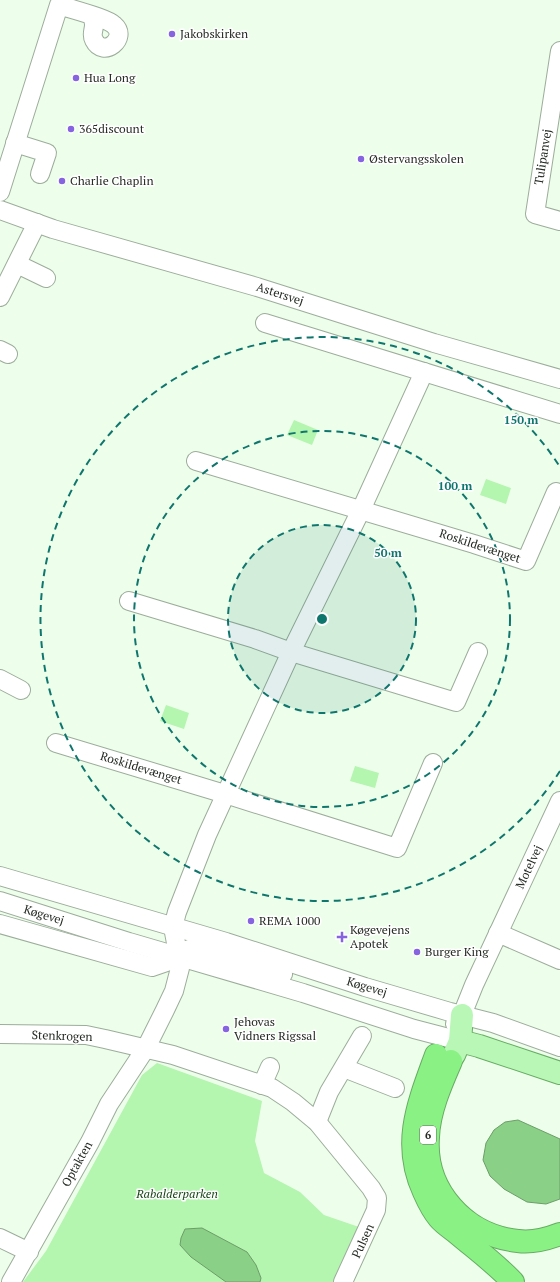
<svg xmlns="http://www.w3.org/2000/svg" width="560" height="1282" viewBox="0 0 560 1282" font-family="'PT Serif',serif">
  <style>
    .green { fill: #b4f5af }
    .water { fill: #8ad086; stroke: #6c9e69 }
    .lines { fill: none; stroke-linecap: round; stroke-linejoin: round }
    .minor-casing { stroke: #9cad9b; stroke-width: 20 }
    .major-casing { stroke: #67ac63; stroke-width: 24 }
    .highway-casing { stroke: #67ac63; stroke-width: 24 }
    .minor { stroke: #fff; stroke-width: 18 }
    .major { stroke: #b9f7b6; stroke-width: 22 }
    .highway { stroke: #8af285; stroke-width: 22 }
    .ring { fill: none; stroke: #0f766e; stroke-width: 2; stroke-dasharray: 7 5 }
    .poi-dot { fill: #8664df; stroke: #fff; stroke-width: 1.5 }
    .labels { text-anchor: middle; stroke-width: 3; stroke-linejoin: round; paint-order: stroke }
    .shield { fill: #fff; stroke: #666b66; stroke-width: 1 }
    .shield-label { font-size: 11px; font-weight: bold; fill: #252b24 }
    .poi-label { font-size: 12px; fill: #252b24; stroke: #fff; text-anchor: start }
    .street-label { font-size: 12px; fill: #252b24; stroke: #fff }
    .park-label { font-size: 12px; font-style: italic; fill: #0f3f0e; stroke: #fff }
    .centre { fill: #0f766e; stroke: #fff; stroke-width: 2 }
    .ring-label { font-size: 12px; text-anchor: middle; font-weight: bold; fill: #0f766e; stroke: #fff; stroke-width: 3; stroke-linejoin: round; paint-order: stroke }
  </style>
  <rect width="100%" height="100%" fill="#edffeb"/>
  <!-- green -->
  <g class="green">
    <polygon points="294,420 318,430 312,445 287,435"/>
    <polygon points="486,479 511,488 506,504 480,495"/>
    <polygon points="166,705 189,713 184,729 160,721"/>
    <polygon points="355,766 379,773 375,788 350,781"/>
    <polygon points="157,1063 262,1101 255,1141 264,1173 300,1192 324,1215 359,1227 333,1282 23,1282 46,1251 142,1075"/>
  </g>
  <!-- water -->
  <g class="water">
    <polygon points="518,1120 560,1139 560,1199 546,1204 527,1202 504,1189 490,1176 483,1160 486,1143 494,1130 505,1122"/>
    <polygon points="202,1228 247,1252 256,1265 261,1278 260,1282 226,1282 191,1257 180,1245 181,1238 185,1229"/>
  </g>
  <g class="lines">
    <!-- minor casing -->
    <g class="minor-casing">
      <g id="minor">
        <polyline points="560,51 535,214 560,221"/>
        <polyline points="15,143 47,153 40,174"/>
        <path d="M0 192 59 5C70 9 107 18 114 25 129 38 103 59 94 40 91 35 94 30 94 25 94 22 93 19 92 16"/>
        <polyline points="0,210 53,229 257,287 434,343 560,379"/>
        <polyline points="17,264 46,278"/>
        <polyline points="0,297 37,223"/>
        <polyline points="265,323 560,414"/>
        <polyline points="0,350 8,354"/>
        <polyline points="196,461 474,544 526,561 556,492"/>
        <polyline points="129,601 255,639 291,652 456,702 478,652"/>
        <polyline points="0,679 21,690"/>
        <polyline points="56,743 225,794 397,848 433,763"/>
        <polyline points="0,876 226,942 365,987 450,1012 493,1023 560,1047"/>
        <polyline points="0,901 129,942 303,993 414,1029 460,1041"/>
        <polyline points="0,924 152,967 181,957 187,950 195,947 283,974"/>
        <polyline points="498,933 560,960"/>
        <polyline points="455,1024 462,1015 474,985 560,801"/>
        <polyline points="0,1034 86,1035 105,1039 173,1055 272,1088 293,1102 317,1122 371,1188 377,1198 376,1210 343,1282"/>
        <polyline points="344,1068 395,1088"/>
        <polyline points="262,1085 270,1067"/>
        <polyline points="317,1122 329,1092 362,1036"/>
        <polyline points="0,1238 29,1252"/>
        <polyline points="11,1282 90,1142 109,1104 146,1048 165,1010 174,991 180,968 181,957 176,943 173,927 177,912 207,835 291,652 361,510 424,372"/>
      </g>
    </g>
    <!-- major casing -->
    <g class="major-casing">
      <g id="major">
        <polyline points="460,1041 479,1046 560,1073"/>
        <polyline points="454,1055 460,1041 462,1015"/>
      </g>
    </g>
    <!-- highway casing -->
    <g class="highway-casing">
      <g id="highway">
        <path d="M436 1055C419 1102 401 1143 424 1192 428 1201 433 1211 439 1218 444 1224 452 1229 458 1234 477 1250 496 1264 513 1282"/>
        <path d="M451 1061C441 1084 429 1111 428 1137 424 1190 465 1236 518 1241 532 1243 547 1239 560 1234"/>
      </g>
    </g>
    <!-- minor -->
    <use href="#minor" class="minor"/>
    <!-- major -->
    <use href="#major" class="major"/>
    <!-- highway -->
    <use href="#highway" class="highway"/>
  </g>
  <!-- distance rings -->
  <circle cx="322" cy="619" r="94" fill="#0f766e" fill-opacity=".12"/>
  <g class="ring">
    <circle cx="322" cy="619" r="94"/>
    <circle cx="322" cy="619" r="188"/>
    <path d="M560 771A282 282 0 1 1 560 467"/>
  </g>
  <!-- markers -->
  <g class="poi-dot">
    <circle cx="172" cy="34" r="4"/>
    <circle cx="76" cy="78" r="4"/>
    <circle cx="71" cy="129" r="4"/>
    <circle cx="361" cy="159" r="4"/>
    <circle cx="62" cy="181" r="4"/>
    <circle cx="251" cy="921" r="4"/>
    <path d="M340 931h4v4h4v4h-4v4h-4v-4h-4v-4h4z"/>
    <circle cx="417" cy="952" r="4"/>
    <circle cx="226" cy="1029" r="4"/>
  </g>
  <g class="labels">
    <!-- shield labels -->
    <rect class="shield" x="420" y="1126" width="16" height="18" rx="3"/>
    <g class="shield-label">
      <text x="428" y="1139">6</text>
    </g>
    <!-- poi labels -->
    <g class="poi-label">
      <text x="180" y="38">Jakobskirken</text>
      <text x="84" y="82">Hua Long</text>
      <text x="79" y="133">365discount</text>
      <text x="369" y="163">Østervangsskolen</text>
      <text x="70" y="185">Charlie Chaplin</text>
      <text x="259" y="925">REMA 1000</text>
      <text x="350" y="934">Køgevejens<tspan x="350" dy="14">Apotek</tspan></text>
      <text x="425" y="956">Burger King</text>
      <text x="234" y="1026">Jehovas<tspan x="234" dy="14">Vidners Rigssal</tspan></text>
    </g>
    <!-- street labels -->
    <g class="street-label">
      <text transform="translate(543 157) rotate(-81)" y="4">Tulipanvej</text>
      <text transform="translate(280 294) rotate(18)" y="4">Astersvej</text>
      <text transform="translate(480 546) rotate(18)" y="4">Roskildevænget</text>
      <text transform="translate(141 768) rotate(17)" y="4">Roskildevænget</text>
      <text transform="translate(529 867) rotate(-65)" y="4">Motelvej</text>
      <text transform="translate(44 915) rotate(17)" y="4">Køgevej</text>
      <text transform="translate(367 987) rotate(17)" y="4">Køgevej</text>
      <text transform="translate(62 1036) rotate(2)" y="4">Stenkrogen</text>
      <text transform="translate(77 1164) rotate(-61)" y="4">Optakten</text>
      <text transform="translate(363 1241) rotate(-65)" y="4">Pulsen</text>
    </g>
    <!-- park labels -->
    <g class="park-label">
      <text x="177" y="1198">Rabalderparken</text>
    </g>
  </g>
  <circle cx="322" cy="619" r="6" class="centre"/>
  <g class="ring-label">
    <text x="521" y="424">150 m</text>
    <text x="455" y="490">100 m</text>
    <text x="388" y="557">50 m</text>
  </g>
</svg>
